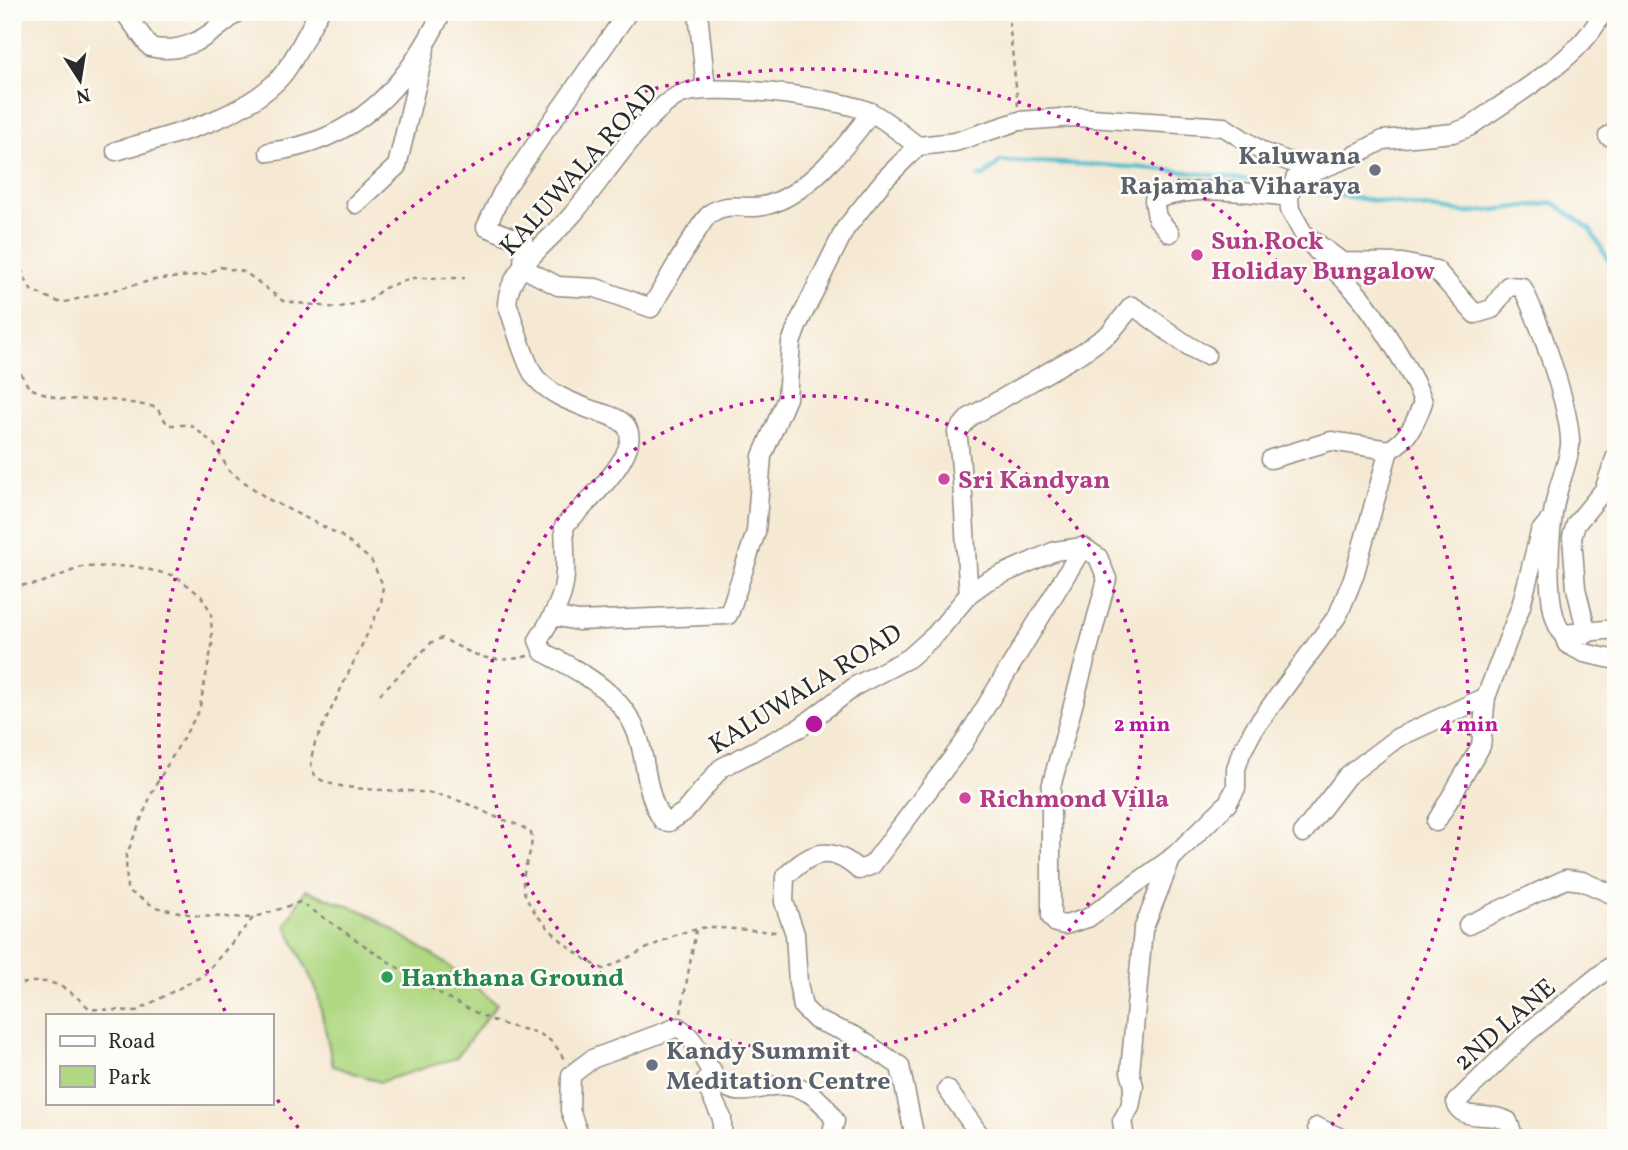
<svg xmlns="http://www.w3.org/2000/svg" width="1628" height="1150" viewBox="0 0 1628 1150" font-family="Vollkorn,serif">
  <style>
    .green { fill: #b0d883; stroke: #6e8257; stroke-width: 2 }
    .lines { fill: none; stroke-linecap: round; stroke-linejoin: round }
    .stream { stroke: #51bdcd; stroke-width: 4.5 }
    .minor-casing { stroke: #908a80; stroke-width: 21 }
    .path { stroke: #908a80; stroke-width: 2.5; stroke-dasharray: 5 5; stroke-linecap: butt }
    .minor { stroke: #fff; stroke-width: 18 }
    .ring { fill: none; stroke: #b5179e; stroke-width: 3.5; stroke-dasharray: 3.5 7 }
    .worship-dot { fill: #6b7280; stroke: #fdfcf7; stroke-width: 2.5 }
    .hotel-dot { fill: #d1479c; stroke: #fdfcf7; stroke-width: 2.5 }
    .leisure-dot { fill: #2e9e5b; stroke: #fdfcf7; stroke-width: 2.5 }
    .labels { text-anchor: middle; stroke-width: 5; stroke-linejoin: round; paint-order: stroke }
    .worship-label { font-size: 26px; font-weight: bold; fill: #5b616d; stroke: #fdfcf7; text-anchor: end }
    .street-label { font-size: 26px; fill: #2b2b2b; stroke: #fdfcf7 }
    .hotel-label { font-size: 26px; font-weight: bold; fill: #b23c85; stroke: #fdfcf7; text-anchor: start }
    .leisure-label { font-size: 26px; font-weight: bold; fill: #27864d; stroke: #fdfcf7; text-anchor: start }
    .centre { fill: #b5179e; stroke: #fdfcf7; stroke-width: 3.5 }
    .ring-label { font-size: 21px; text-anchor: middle; font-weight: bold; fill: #b5179e; stroke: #fdfcf7; stroke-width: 5; stroke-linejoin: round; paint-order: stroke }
  </style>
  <rect width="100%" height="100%" fill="#fdfcf7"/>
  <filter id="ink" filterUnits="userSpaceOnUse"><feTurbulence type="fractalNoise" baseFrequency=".0143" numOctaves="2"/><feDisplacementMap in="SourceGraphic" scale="14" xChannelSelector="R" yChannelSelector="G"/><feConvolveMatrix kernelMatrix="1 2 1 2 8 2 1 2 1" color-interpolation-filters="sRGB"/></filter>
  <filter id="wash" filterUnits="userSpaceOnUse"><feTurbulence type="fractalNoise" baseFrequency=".00686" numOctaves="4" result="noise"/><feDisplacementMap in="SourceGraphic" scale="28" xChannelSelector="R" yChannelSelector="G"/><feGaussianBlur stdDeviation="1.57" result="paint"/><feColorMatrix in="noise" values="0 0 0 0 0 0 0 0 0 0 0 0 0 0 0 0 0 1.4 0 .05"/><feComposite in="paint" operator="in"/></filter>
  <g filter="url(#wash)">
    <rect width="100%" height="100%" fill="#f6e9d4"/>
    <!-- green -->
    <polygon class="green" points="305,890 365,912 445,963 497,1004 456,1058 380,1082 333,1066 317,991 286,925"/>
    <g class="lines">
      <!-- stream -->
      <g class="stream">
        <path d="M978 176H984L1001 161C1097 165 1194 167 1288 188"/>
        <polyline points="1297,190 1468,213 1554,203 1590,229 1616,273"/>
      </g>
    </g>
  </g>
  <g filter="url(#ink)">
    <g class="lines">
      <!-- minor casing -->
      <g class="minor-casing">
        <g id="minor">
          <path d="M124 12 150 47C185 56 212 34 237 12"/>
          <path d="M628 12 502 193 486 227 524 242 523 268 558 286 596 288 651 308C660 293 702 218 711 213 729 201 746 210 763 206 804 198 848 145 871 112"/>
          <polyline points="698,12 706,89"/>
          <path d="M1602 12C1586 56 1508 99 1469 127L1453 133 1383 140 1351 157 1295 179 1289 197 1290 210 1303 233 1342 262 1402 263 1436 270 1475 314 1492 309 1508 286 1522 287C1538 318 1572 412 1570 446 1568 463 1560 481 1556 498 1549 526 1543 611 1563 634L1616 629"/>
          <polyline points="1608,136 1616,132"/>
          <path d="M116 151C170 135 235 122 277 81 293 65 307 32 319 12"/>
          <path d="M269 152C355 142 406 88 442 12"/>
          <polyline points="356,204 397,166 425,49"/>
          <path d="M1170 233 1157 218 1154 200C1197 184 1244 192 1289 197"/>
          <path d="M1303 233C1318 255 1336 271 1354 290 1372 308 1416 379 1423 402 1416 422 1408 440 1389 450L1354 576 1338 615 1254 729 1241 753 1236 769V788L1227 804 1173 857 1088 918 1065 925 1056 923 1051 917V787L1107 579 1098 557 1083 547 1055 551 987 581 969 594 936 634 909 658 857 685 801 727 721 768 684 812 669 822 663 821C647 797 647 770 640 743 628 695 581 672 543 652L538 640C570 592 566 580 564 526 581 508 645 452 626 426 619 417 602 413 592 410 571 402 551 395 536 378 526 367 513 319 507 303 509 268 551 240 572 215 601 182 641 117 677 96 705 80 839 98 870 112 887 120 902 135 918 146L955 142 1019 121 1076 117 1224 127 1263 152 1296 164 1306 172"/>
          <polyline points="1271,459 1331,441 1389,450"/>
          <path d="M969 594C964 540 965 486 957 432L970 417 1083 352 1110 333 1132 306C1158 321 1178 343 1206 355"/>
          <polyline points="554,616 578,621 728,615 730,611 756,532 762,456 787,398 791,343 798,324 845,229 884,180 918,146"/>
          <polyline points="1563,634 1567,644 1584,653 1616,660"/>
          <polyline points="1587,634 1576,588 1572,537 1576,524 1604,490 1616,456"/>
          <polyline points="1436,822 1481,746 1486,697"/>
          <polyline points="1303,833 1347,776 1397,738 1486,697 1521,606 1540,532 1548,522"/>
          <polyline points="1468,925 1566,879 1582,881 1616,896"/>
          <polyline points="712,1070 705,1083 722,1118 722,1138"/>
          <polyline points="947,1089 982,1138"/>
          <polyline points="1317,1127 1341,1138"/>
          <path d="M580 1138 570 1110 571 1075 592 1059 678 1027C702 1041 705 1077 730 1089 744 1095 759 1088 773 1086 800 1082 823 1098 835 1121L830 1138"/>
          <path d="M915 1138 900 1066 855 1036 816 1020 803 1007 798 983 795 934 784 902 785 877C811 851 830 844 859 870L872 865 963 744 1083 547"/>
          <polyline points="1125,1138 1122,1121 1130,1107 1134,1086 1130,1072 1143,930 1172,857"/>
          <path d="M1514 1138 1508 1121C1490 1111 1460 1123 1456 1102L1527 1033 1616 962"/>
        </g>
      </g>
      <!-- path -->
      <g class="path">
        <polyline points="1008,12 1018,106"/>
        <polyline points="16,260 31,290 61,303 154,280 206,274 220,267 245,272 283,301 337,308 370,300 382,289 411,278 465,278"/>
        <path d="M12 368 21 374 29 388 60 399 112 400 156 407 168 425H191L214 444 229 471 268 499 340 535 371 560 383 585 381 605 315 743C312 755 307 769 318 778 338 792 395 789 420 792 445 795 466 802 487 813 502 821 518 822 531 833 535 853 519 870 524 891 530 917 579 960 604 969L677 934 706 927 777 932"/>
        <polyline points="12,586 38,584 82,567 133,566 176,576 201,596 211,612 212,646 199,711 154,788 126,856 127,890 155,907 198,916 253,918"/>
        <path d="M380 694 432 642 442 638C476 656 490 665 528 656"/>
        <path d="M12 986C50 976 62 983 90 1009L136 1011 204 975 253 918 300 902C363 943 425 991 494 1021 525 1034 549 1025 565 1062"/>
        <polyline points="681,1013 696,930"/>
      </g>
      <!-- minor -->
      <use href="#minor" class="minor"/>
    </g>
  </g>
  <!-- distance rings -->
  <g class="ring">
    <circle cx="814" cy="724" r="328"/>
    <path d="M305 1136A655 655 0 0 1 274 1095M225 1011A655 655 0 1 1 1323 1136"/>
  </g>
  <!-- markers -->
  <g class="worship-dot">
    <circle cx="1375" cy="170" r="7"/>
    <circle cx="652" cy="1065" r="7"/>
  </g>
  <g class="hotel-dot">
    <circle cx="1197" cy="255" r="7"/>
    <circle cx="944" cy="479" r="7"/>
    <circle cx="965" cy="798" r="7"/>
  </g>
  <circle class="leisure-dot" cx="387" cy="977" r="7"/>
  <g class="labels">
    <!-- worship labels -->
    <g class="worship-label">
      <text x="1361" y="164">Kaluwana<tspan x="1361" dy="30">Rajamaha Viharaya</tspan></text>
      <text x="666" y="1059" text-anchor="start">Kandy Summit<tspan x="666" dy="30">Meditation Centre</tspan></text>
    </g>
    <!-- street labels -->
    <g class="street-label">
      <text transform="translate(578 169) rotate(-48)" y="9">KALUWALA ROAD</text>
      <text transform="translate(805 688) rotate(-32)" y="9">KALUWALA ROAD</text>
      <text transform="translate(1504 1024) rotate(-41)" y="9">2ND LANE</text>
    </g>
    <!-- hotel labels -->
    <g class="hotel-label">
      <text x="1211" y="249">Sun Rock<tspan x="1211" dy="30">Holiday Bungalow</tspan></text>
      <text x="958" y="488">Sri Kandyan</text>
      <text x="979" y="807">Richmond Villa</text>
    </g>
    <!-- leisure labels -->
    <g class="leisure-label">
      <text x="401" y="986">Hanthana Ground</text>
    </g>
  </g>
  <circle cx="814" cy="724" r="10" class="centre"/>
  <g class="ring-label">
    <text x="1142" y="731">2 min</text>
    <text x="1469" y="731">4 min</text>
  </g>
  <!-- margin -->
  <rect width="1628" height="1150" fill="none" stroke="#fdfcf7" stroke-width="42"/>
  <!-- legend -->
  <rect x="46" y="1014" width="228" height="91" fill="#fdfcf7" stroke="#a9a8a5" stroke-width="2"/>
  <rect x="60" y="1036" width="35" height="10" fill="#ffffff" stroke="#a9a8a5" stroke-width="2"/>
  <text x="108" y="1048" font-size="21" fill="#2b2b2b">Road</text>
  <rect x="60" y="1066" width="35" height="21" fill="#b0d883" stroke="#a9a8a5" stroke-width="2"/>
  <text x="108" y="1084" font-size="21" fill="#2b2b2b">Park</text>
  <!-- north arrow -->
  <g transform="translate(80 80) rotate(168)" stroke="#fdfcf7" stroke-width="5" paint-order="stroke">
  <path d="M0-5L12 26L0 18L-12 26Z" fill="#2b2b2b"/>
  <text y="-10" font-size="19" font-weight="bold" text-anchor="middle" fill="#2b2b2b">N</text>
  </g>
</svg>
